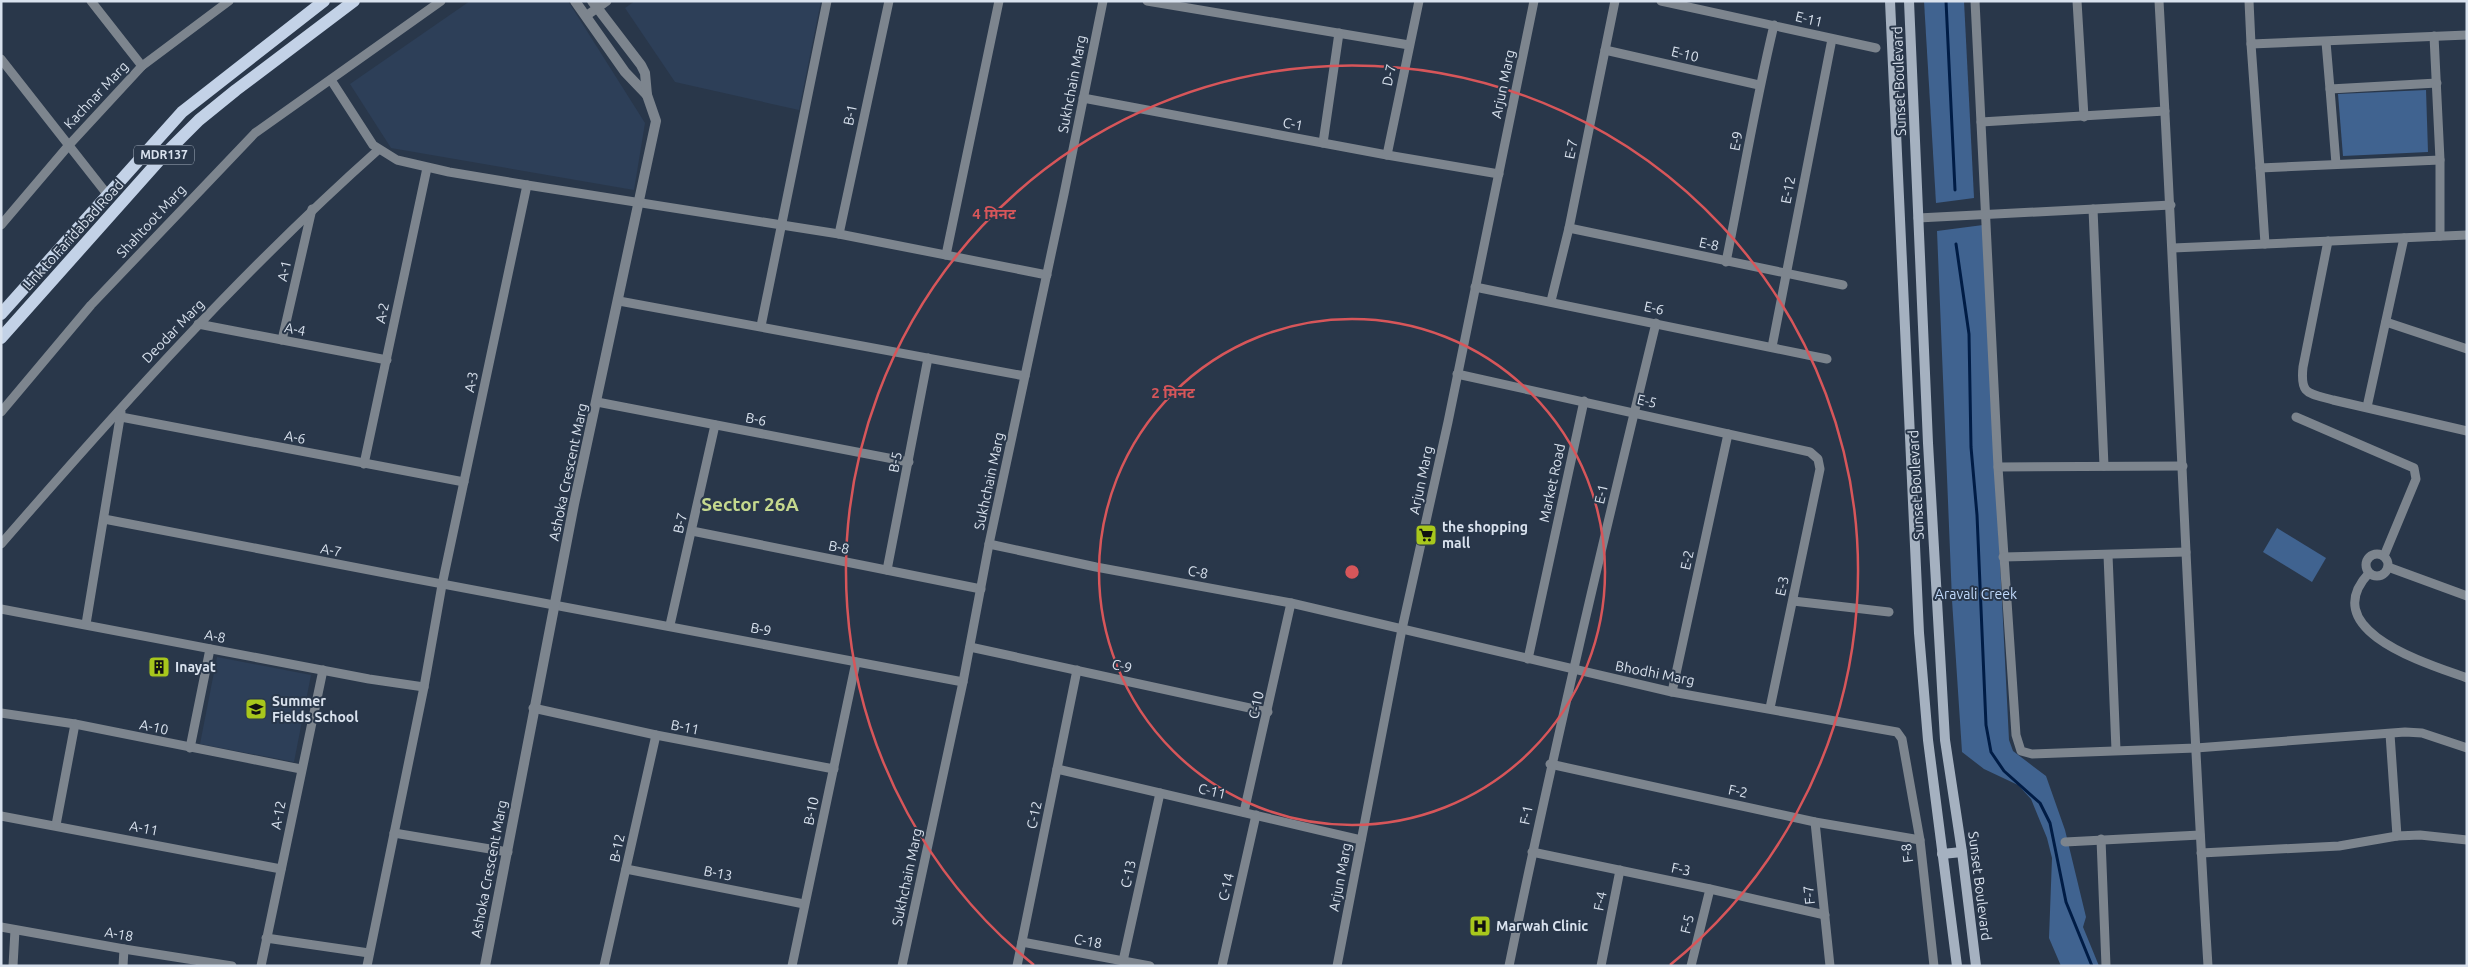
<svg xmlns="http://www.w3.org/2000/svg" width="2468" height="967" viewBox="0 0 2468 967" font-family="Ubuntu,'Noto Sans Devanagari',sans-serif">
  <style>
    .built { fill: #2d3f58 }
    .green { fill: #406390 }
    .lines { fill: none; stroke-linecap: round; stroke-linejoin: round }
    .stream { stroke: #001c45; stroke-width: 3 }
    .minor { stroke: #7d858e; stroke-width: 9 }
    .tertiary { stroke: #7d858e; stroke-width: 10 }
    .secondary { stroke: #a5b1c0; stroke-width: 10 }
    .primary { stroke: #c3d2e7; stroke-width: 12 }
    .ring { fill: none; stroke: #d7565a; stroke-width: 2.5 }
    .labels { text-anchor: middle; stroke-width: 4; stroke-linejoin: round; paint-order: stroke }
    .shield { fill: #29374a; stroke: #a4afbd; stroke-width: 1 }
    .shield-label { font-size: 12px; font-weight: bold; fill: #d9e2ee }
    .street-label { font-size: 14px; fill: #d9e2ee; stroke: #29374a }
    .poi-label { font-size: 14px; font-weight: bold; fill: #d9e2ee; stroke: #29374a; text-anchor: start }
    .park-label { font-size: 14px; fill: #c1dafc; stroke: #29374a }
    .district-label { font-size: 19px; font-weight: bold; fill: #c5d98e; stroke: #29374a }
    .centre { fill: #d7565a; stroke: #29374a; stroke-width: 2.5 }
    .ring-label { font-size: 15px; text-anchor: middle; font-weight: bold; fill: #d7565a; stroke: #29374a; stroke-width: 4; stroke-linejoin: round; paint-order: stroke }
  </style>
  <rect width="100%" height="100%" fill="#29374a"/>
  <!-- built -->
  <g class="built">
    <polygon points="470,1 568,1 645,123 634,190 391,148 350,84"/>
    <polygon points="635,1 821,1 799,110 675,82 625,8"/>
    <polygon points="217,657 311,675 294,762 200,744"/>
  </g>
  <!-- green -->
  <g class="green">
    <polygon points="1924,1 1964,1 1974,198 1936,203"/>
    <polygon points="2426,90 2428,152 2343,156 2338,94"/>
    <polygon points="1983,225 2009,740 2013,751 2046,776 2065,830 2086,917 2083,927 2099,966 2061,966 2049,938 2052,858 2047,838 2031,799 2018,785 1984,769 1962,752 1952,600 1937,231"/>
    <polygon points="2277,528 2326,558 2312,582 2263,552"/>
  </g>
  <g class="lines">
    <!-- stream -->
    <g class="stream">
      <polyline points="1946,1 1955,190"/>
      <polyline points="1956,244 1969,334 1971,447 1977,515 1986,725 1991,752 2004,771 2040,803 2050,823 2066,902 2092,966"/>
    </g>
    <!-- minor -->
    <g class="minor">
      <polyline points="91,1 142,66"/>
      <polyline points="1147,1 1409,45"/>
      <polyline points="1661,1 1876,48"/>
      <polyline points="1975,1 1998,467 2016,735 2021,751 2032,754 2196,748 2405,732 2422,733 2467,748"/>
      <polyline points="2077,1 2084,117"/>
      <path d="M2159 1C2177 323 2188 645 2208 966"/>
      <polyline points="2249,1 2251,44 2467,35"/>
      <polyline points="586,16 607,1"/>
      <polyline points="2326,42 2330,89 2437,83"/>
      <polyline points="2251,44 2260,168 2440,160 2434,36"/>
      <polyline points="1605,50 1759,85"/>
      <polyline points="1,59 107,194"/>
      <polyline points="331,80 373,145 397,160 449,172 527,185 839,234 1047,275"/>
      <polyline points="2330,89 2336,164"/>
      <polyline points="1083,98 1387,155 1499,174"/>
      <polyline points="1981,122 2165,111"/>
      <polyline points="1323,143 1339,33"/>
      <polyline points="1387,155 1419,1"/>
      <polyline points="2440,160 2440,236"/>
      <polyline points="2260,168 2265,244"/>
      <polyline points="2093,209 2104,466"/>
      <polyline points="1918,218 2171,205"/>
      <polyline points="1,225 69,145 142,66 229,1"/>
      <polyline points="1569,228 1843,285"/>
      <polyline points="839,234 889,1"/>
      <path d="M2328 241 2303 367C2300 395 2308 393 2333 400L2467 431"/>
      <polyline points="2173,248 2467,235"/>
      <polyline points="946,255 999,1"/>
      <path d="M1726 262C1742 183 1755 104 1774 25"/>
      <polyline points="1475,287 1827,359"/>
      <polyline points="619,301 1025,376"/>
      <polyline points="1551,301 1569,228 1615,1"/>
      <polyline points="2386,322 2467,349"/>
      <polyline points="198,324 387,360"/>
      <polyline points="761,326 827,1"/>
      <polyline points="282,340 312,209"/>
      <polyline points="1772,347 1832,39"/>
      <polyline points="1457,374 1810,452 1818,459 1820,469 1770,708"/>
      <polyline points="597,402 909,462"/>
      <polyline points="2367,407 2404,238"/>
      <polyline points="1,412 91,305 255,133 441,1"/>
      <polyline points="121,417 464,482"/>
      <polyline points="2296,417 2414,468 2416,479 2384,556"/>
      <polyline points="364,464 427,168"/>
      <polyline points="1998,467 2183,466"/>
      <path d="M104 519C390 575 677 628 963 682"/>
      <polyline points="692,531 981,589"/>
      <path d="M1 544C121 406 242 271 378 150"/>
      <polyline points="989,544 1096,567 1291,603 1672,692 1897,732 1902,739 1920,840 1934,966"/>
      <circle cx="2377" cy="565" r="11"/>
      <polyline points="2108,555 2116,750"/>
      <polyline points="2003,557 2186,552"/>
      <polyline points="2388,567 2467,596"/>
      <polyline points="887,570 928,358"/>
      <path d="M2369 573C2315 631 2429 664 2467 678"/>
      <polyline points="1793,601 1889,612"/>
      <polyline points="1,609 369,679 424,687"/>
      <polyline points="86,624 121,412"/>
      <polyline points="670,625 715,425"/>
      <polyline points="970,647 1268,712"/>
      <polyline points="1528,659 1584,401"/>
      <polyline points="1672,692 1728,434"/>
      <polyline points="533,708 656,735 834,769"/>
      <polyline points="1,713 75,724 301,769"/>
      <polyline points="2390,734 2397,836"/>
      <polyline points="190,748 210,649"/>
      <polyline points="1550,764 1815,822 1920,840"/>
      <polyline points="1057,769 1361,840"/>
      <polyline points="1244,812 1291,603"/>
      <polyline points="1,816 281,869"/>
      <polyline points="1815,822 1830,966"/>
      <polyline points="56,825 75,724"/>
      <polyline points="394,833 508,852"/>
      <polyline points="2101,839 2106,966"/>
      <polyline points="2065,842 2200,835"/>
      <polyline points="1532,852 1710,889 1825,915"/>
      <polyline points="2201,853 2339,846 2397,836 2420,835 2467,840"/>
      <polyline points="626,869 804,904"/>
      <polyline points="1,927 124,949 232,966"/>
      <polyline points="266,938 369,953"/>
      <polyline points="1022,942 1150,966"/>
      <polyline points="1123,961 1160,793"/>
      <polyline points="13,966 15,930"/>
      <polyline points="123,966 124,949"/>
      <polyline points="261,966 323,670"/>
      <polyline points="367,966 424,687 442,585 527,185"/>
      <polyline points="604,966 656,735"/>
      <polyline points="792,966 856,662"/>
      <polyline points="902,966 963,682 989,544 1064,194 1103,1"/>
      <polyline points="1017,966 1077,670"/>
      <polyline points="1222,966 1256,815"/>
      <polyline points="1337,966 1402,629 1448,422 1534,1"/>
      <path d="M1509 966C1553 751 1604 537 1656 323"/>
      <polyline points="1601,966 1620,870"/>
      <polyline points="1691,966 1710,889"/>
    </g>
    <!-- tertiary -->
    <g class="tertiary">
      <polyline points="575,1 625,72 647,95"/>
      <polyline points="485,966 574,504 656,121 647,95 645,73 641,65 592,1"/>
    </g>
    <!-- secondary -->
    <g class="secondary">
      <polyline points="1890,1 1919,633 1928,740 1957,966"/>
      <polyline points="1909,1 1928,443 1945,740 1962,852 1976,966"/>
      <polyline points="1942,854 1962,852"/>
    </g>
    <!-- primary -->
    <g class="primary">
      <polyline points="1,314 182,112 324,1"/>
      <polyline points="1,338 164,155 199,120 236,90 354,1"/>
    </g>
  </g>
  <!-- distance rings -->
  <g class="ring">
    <circle cx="1352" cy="572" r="253"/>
    <path d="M1034 965A506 506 0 1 1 1670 965"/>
  </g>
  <!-- icons -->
  <defs>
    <g id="supermarket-square" transform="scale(1.125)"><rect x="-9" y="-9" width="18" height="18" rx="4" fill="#a8c71c" stroke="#29374a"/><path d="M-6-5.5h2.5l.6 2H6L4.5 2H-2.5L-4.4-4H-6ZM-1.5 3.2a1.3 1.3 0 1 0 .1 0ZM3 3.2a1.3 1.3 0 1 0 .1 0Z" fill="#111"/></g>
    <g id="building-square" transform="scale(1.125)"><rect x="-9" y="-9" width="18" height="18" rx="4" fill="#a8c71c" stroke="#29374a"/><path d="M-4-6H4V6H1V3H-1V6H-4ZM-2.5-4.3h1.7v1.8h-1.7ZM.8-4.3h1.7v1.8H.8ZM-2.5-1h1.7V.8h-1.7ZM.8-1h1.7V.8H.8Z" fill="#111"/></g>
    <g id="school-square" transform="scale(1.125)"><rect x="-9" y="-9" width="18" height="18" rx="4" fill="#a8c71c" stroke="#29374a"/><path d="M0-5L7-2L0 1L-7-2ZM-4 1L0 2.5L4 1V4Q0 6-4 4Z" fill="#111"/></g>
    <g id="hospital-square" transform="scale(1.125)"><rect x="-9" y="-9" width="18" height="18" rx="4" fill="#a8c71c" stroke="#29374a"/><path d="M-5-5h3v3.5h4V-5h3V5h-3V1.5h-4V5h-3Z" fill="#111"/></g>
  </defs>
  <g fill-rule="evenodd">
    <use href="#supermarket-square" x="1426" y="535"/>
    <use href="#building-square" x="159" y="667"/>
    <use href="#school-square" x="256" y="709"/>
    <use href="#hospital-square" x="1480" y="926"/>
  </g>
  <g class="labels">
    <!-- shield labels -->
    <rect class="shield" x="134" y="145.5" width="60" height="19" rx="4"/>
    <g class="shield-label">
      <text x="164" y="159">MDR137</text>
    </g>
    <!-- street labels -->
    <g class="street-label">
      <text transform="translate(1809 19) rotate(13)" y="5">E-11</text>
      <text transform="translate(1685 54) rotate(13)" y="5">E-10</text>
      <text transform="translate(1389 75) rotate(-78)" y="5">D-7</text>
      <text transform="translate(1899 81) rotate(-92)" y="5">Sunset Boulevard</text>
      <text transform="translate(1072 84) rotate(-79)" y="5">Sukhchain Marg</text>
      <text transform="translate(1503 84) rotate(-78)" y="5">Arjun Marg</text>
      <text transform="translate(96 95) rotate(-47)" y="5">Kachnar Marg</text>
      <text transform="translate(850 115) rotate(-78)" y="5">B-1</text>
      <text transform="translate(1293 124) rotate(11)" y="5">C-1</text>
      <text transform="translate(1736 141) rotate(-80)" y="5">E-9</text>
      <text transform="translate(1571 149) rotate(-79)" y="5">E-7</text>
      <text transform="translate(1788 190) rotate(-79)" y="5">E-12</text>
      <text transform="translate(151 221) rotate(-47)" y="5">Shahtoot Marg</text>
      <text transform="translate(73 235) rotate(-48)" y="5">Link to Faridabad Road</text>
      <text transform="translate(1709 244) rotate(12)" y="5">E-8</text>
      <text transform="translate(284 271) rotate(-77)" y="5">A-1</text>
      <text transform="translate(1654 308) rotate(12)" y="5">E-6</text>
      <text transform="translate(382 313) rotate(-78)" y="5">A-2</text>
      <text transform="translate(295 329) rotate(11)" y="5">A-4</text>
      <text transform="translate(173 331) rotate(-46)" y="5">Deodar Marg</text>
      <text transform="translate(471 382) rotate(-78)" y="5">A-3</text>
      <text transform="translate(1647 401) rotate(13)" y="5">E-5</text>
      <text transform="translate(756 419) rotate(11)" y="5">B-6</text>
      <text transform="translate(295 437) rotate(11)" y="5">A-6</text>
      <text transform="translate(895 462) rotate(-79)" y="5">B-5</text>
      <text transform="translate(568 472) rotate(-78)" y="5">Ashoka Crescent Marg</text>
      <text transform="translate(1421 480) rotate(-78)" y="5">Arjun Marg</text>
      <text transform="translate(989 481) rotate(-78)" y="5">Sukhchain Marg</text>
      <text transform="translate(1552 483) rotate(-78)" y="5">Market Road</text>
      <text transform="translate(1916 485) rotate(-93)" y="5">Sunset Boulevard</text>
      <text transform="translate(1601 494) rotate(-77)" y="5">E-1</text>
      <text transform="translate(680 523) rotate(-77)" y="5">B-7</text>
      <text transform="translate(839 547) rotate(11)" y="5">B-8</text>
      <text transform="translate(331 550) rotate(11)" y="5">A-7</text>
      <text transform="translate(1687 560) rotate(-78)" y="5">E-2</text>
      <text transform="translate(1198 572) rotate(11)" y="5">C-8</text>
      <text transform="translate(1782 586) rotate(-78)" y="5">E-3</text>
      <text transform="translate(761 629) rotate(11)" y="5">B-9</text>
      <text transform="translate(215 636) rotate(11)" y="5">A-8</text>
      <text transform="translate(1122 666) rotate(13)" y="5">C-9</text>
      <text transform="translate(1655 673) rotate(11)" y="5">Bhodhi Marg</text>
      <text transform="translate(1256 705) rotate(-78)" y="5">C-10</text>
      <text transform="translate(154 727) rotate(12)" y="5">A-10</text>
      <text transform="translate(685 727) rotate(11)" y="5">B-11</text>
      <text transform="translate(1212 791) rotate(13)" y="5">C-11</text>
      <text transform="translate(1738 791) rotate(12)" y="5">F-2</text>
      <text transform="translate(811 811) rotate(-78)" y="5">B-10</text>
      <text transform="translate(278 815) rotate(-79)" y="5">A-12</text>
      <text transform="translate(1034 815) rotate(-78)" y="5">C-12</text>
      <text transform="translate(1526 815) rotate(-78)" y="5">F-1</text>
      <text transform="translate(144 828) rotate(11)" y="5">A-11</text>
      <text transform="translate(617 848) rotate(-78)" y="5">B-12</text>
      <text transform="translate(1907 853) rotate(-97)" y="5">F-8</text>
      <text transform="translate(489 869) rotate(-79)" y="5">Ashoka Crescent Marg</text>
      <text transform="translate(1681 869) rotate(12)" y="5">F-3</text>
      <text transform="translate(718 873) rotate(11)" y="5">B-13</text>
      <text transform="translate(1128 874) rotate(-78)" y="5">C-13</text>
      <text transform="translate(907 877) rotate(-78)" y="5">Sukhchain Marg</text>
      <text transform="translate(1340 877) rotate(-79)" y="5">Arjun Marg</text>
      <text transform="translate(1980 886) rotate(83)" y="5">Sunset Boulevard</text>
      <text transform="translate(1226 887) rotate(-77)" y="5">C-14</text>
      <text transform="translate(1809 895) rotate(-96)" y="5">F-7</text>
      <text transform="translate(1600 901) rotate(-79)" y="5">F-4</text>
      <text transform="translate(1687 924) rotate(-77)" y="5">F-5</text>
      <text transform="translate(119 934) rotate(10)" y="5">A-18</text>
      <text transform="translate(1088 941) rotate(10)" y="5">C-18</text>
    </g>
    <!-- poi labels -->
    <g class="poi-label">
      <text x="1442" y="532">the shopping<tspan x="1442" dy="16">mall</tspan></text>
      <text x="175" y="672">Inayat</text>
      <text x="272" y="706">Summer<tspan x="272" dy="16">Fields School</tspan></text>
      <text x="1496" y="931">Marwah Clinic</text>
    </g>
    <!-- park labels -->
    <g class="park-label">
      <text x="1976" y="599">Aravali Creek</text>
    </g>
    <!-- district labels -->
    <g class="district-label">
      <text x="750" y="511">Sector 26A</text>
    </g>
  </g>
  <circle cx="1352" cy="572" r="8" class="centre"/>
  <g class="ring-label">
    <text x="994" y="219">4 मिनट</text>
    <text x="1173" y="398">2 मिनट</text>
  </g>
  <!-- border -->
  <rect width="2468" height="967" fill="none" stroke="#d9e2ee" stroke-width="5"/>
</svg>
